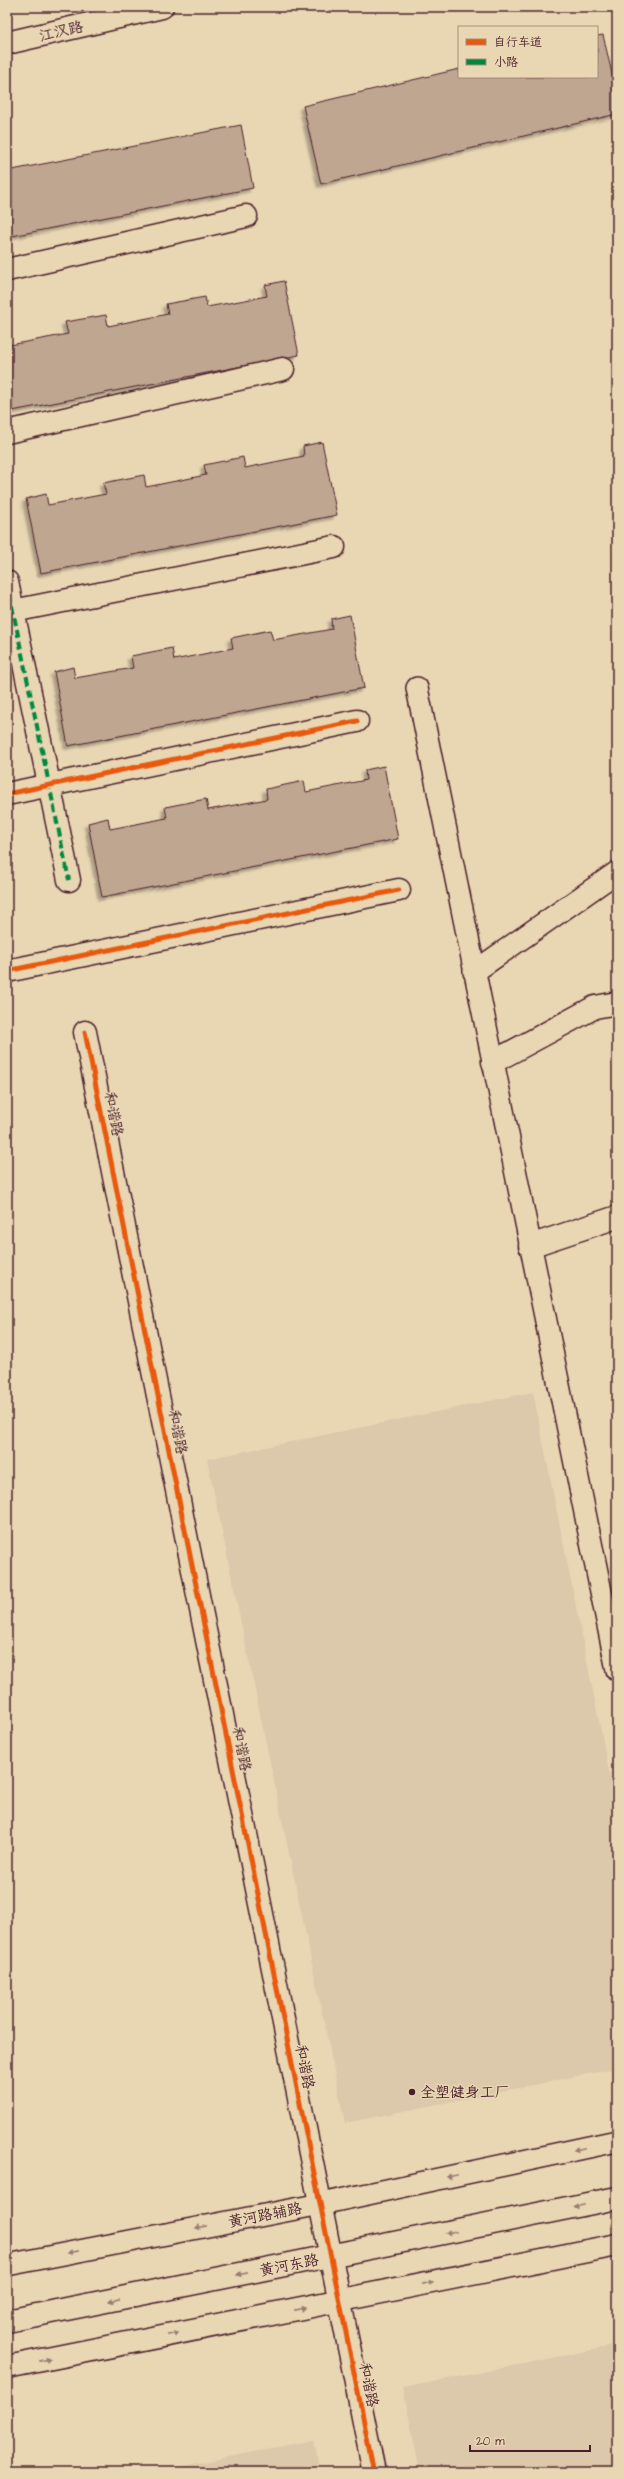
<svg xmlns="http://www.w3.org/2000/svg" width="624" height="2479" viewBox="0 0 624 2479" font-family="'Architects Daughter','LXGW WenKai TC',sans-serif">
  <style>
    .built { fill: #dcc8aa }
    .building { fill: #bfa691; stroke: #4a1f2b; filter: url(#shadow) }
    .lines { fill: none; stroke-linecap: round; stroke-linejoin: round }
    .service-casing { stroke: #4a1f2b; stroke-width: 24 }
    .minor-casing { stroke: #4a1f2b; stroke-width: 25 }
    .tertiary-casing { stroke: #4a1f2b; stroke-width: 25 }
    .primary-casing { stroke: #4a1f2b; stroke-width: 25 }
    .service { stroke: #e9d7b4; stroke-width: 21 }
    .minor { stroke: #e9d7b4; stroke-width: 22 }
    .tertiary { stroke: #e9d7b4; stroke-width: 22 }
    .primary { stroke: #e9d7b4; stroke-width: 22 }
    .quiet { stroke: #00873e; stroke-width: 4; stroke-dasharray: 8 4; stroke-linecap: butt }
    .cycleway-casing { stroke: #e9d7b4; stroke-width: 8 }
    .cycleway { stroke: #e8590c; stroke-width: 5 }
    .oneway { fill: #9a7b70 }
    .poi-dot { fill: #4a1f2b; stroke: #e9d7b4; stroke-width: 1.5 }
    .labels { text-anchor: middle; stroke-width: 3; stroke-linejoin: round; paint-order: stroke }
    .street-label { font-size: 15px; fill: #4a1f2b; stroke: #e9d7b4 }
    .poi-label { font-size: 15px; fill: #4a1f2b; stroke: #e9d7b4; text-anchor: start }
  </style>
  <defs>
    <filter id="shadow"><feDropShadow dx="-3.5" dy="3.5" stdDeviation="1" flood-color="#0004"/></filter>
  </defs>
  <rect width="100%" height="100%" fill="#e9d7b4"/>
  <filter id="ink" filterUnits="userSpaceOnUse"><feTurbulence type="fractalNoise" baseFrequency=".025" numOctaves="2"/><feDisplacementMap in="SourceGraphic" scale="8" xChannelSelector="R" yChannelSelector="G"/><feConvolveMatrix kernelMatrix="1 2 1 2 8 2 1 2 1" color-interpolation-filters="sRGB"/></filter>
  <g filter="url(#ink)">
    <!-- built -->
    <g class="built">
      <polygon points="533,1392 617,1811 617,2068 345,2123 207,1459"/>
      <polygon points="617,2345 617,2472 420,2472 403,2388"/>
      <polygon points="313,2440 320,2472 154,2472"/>
    </g>
    <!-- building -->
    <g class="building">
      <polygon points="603,35 617,95 617,114 321,184 303,106 459,69 459,77 597,77 597,36"/>
      <polygon points="241,125 253,188 7,237 7,171"/>
      <polygon points="284,281 299,355 7,412 7,334 10,345 68,334 65,322 106,315 108,326 168,314 166,304 205,297 207,307 267,296 265,285"/>
      <polygon points="322,442 337,515 41,573 26,499 46,494 48,505 106,494 103,483 144,475 146,487 206,475 204,465 243,457 245,468 304,456 303,446"/>
      <polygon points="350,615 364,688 68,746 54,672 73,667 75,678 133,668 131,656 172,648 174,660 233,648 231,638 270,630 273,640 332,629 331,619"/>
      <polygon points="384,766 398,839 102,897 88,823 108,818 110,829 167,818 165,807 206,799 208,810 267,799 266,789 304,781 306,792 366,780 365,770"/>
    </g>
    <g class="lines">
      <!-- service casing -->
      <g class="service-casing">
        <g id="service">
          <polyline points="417,688 617,1670"/>
          <polyline points="474,972 617,872"/>
          <polyline points="7,2265 321,2204 617,2141"/>
        </g>
      </g>
      <!-- minor casing -->
      <g class="minor-casing">
        <g id="minor">
          <polyline points="7,270 246,216"/>
          <polyline points="7,432 283,369"/>
          <polyline points="7,582 69,880"/>
          <polyline points="13,611 334,547"/>
          <polyline points="7,794 357,721"/>
          <polyline points="7,971 399,890"/>
          <polyline points="85,1032 374,2472"/>
          <polyline points="493,1062 595,1007 617,1003"/>
          <polyline points="530,1246 617,1217"/>
          <polyline points="614,1653 617,1653"/>
        </g>
      </g>
      <!-- tertiary casing -->
      <g class="tertiary-casing">
        <polyline id="tertiary" points="7,43 162,7"/>
      </g>
      <!-- primary casing -->
      <g class="primary-casing">
        <g id="primary">
          <polyline points="7,2321 617,2198"/>
          <polyline points="7,2367 617,2245"/>
        </g>
      </g>
      <!-- service -->
      <use href="#service" class="service"/>
      <!-- minor -->
      <use href="#minor" class="minor"/>
      <!-- tertiary -->
      <use href="#tertiary" class="tertiary"/>
      <!-- primary -->
      <use href="#primary" class="primary"/>
      <!-- quiet -->
      <polyline class="quiet" points="7,582 69,880"/>
      <!-- cycleway casing -->
      <g class="cycleway-casing">
        <g id="cycleway">
          <polyline points="7,794 357,721"/>
          <polyline points="7,971 399,890"/>
          <polyline points="85,1032 374,2472"/>
        </g>
      </g>
      <!-- cycleway -->
      <use href="#cycleway" class="cycleway"/>
    </g>
    <!-- one-way arrows -->
    <defs><path id="oneway-solid" d="M-6-.8H1V-3.2L6.5 0L1 3.2V.8H-6Z"/></defs>
    <g class="oneway">
      <use href="#oneway-solid" transform="translate(579 2149) rotate(168)"/>
      <use href="#oneway-solid" transform="translate(452 2176) rotate(168)"/>
      <use href="#oneway-solid" transform="translate(579 2206) rotate(168)"/>
      <use href="#oneway-solid" transform="translate(201 2227) rotate(169)"/>
      <use href="#oneway-solid" transform="translate(451 2232) rotate(168)"/>
      <use href="#oneway-solid" transform="translate(73 2252) rotate(169)"/>
      <use href="#oneway-solid" transform="translate(242 2274) rotate(169)"/>
      <use href="#oneway-solid" transform="translate(428 2283) rotate(-11)"/>
      <use href="#oneway-solid" transform="translate(114 2300) rotate(169)"/>
      <use href="#oneway-solid" transform="translate(300 2309) rotate(-11)"/>
      <use href="#oneway-solid" transform="translate(173 2334) rotate(-11)"/>
      <use href="#oneway-solid" transform="translate(45 2360) rotate(-11)"/>
    </g>
  </g>
  <!-- markers -->
  <circle class="poi-dot" cx="412" cy="2092" r="4"/>
  <g class="labels">
    <!-- street labels -->
    <g class="street-label">
      <text transform="translate(61 31) rotate(-13)" y="5">江汉路</text>
      <text transform="translate(114 1114) rotate(79)" y="5">和谐路</text>
      <text transform="translate(178 1432) rotate(79)" y="5">和谐路</text>
      <text transform="translate(242 1749) rotate(79)" y="5">和谐路</text>
      <text transform="translate(305 2067) rotate(79)" y="5">和谐路</text>
      <text transform="translate(265 2215) rotate(-11)" y="5">黄河路辅路</text>
      <text transform="translate(289 2265) rotate(-11)" y="5">黄河东路</text>
      <text transform="translate(369 2385) rotate(79)" y="5">和谐路</text>
    </g>
    <!-- poi labels -->
    <g class="poi-label">
      <text x="420" y="2097">全塑健身工厂</text>
    </g>
  </g>
  <!-- margin -->
  <rect width="624" height="2479" fill="none" stroke="#e9d7b4" stroke-width="24"/>
  <rect x="12" y="12" width="600" height="2455" fill="none" stroke="#4a1f2b" stroke-width="1.5" filter="url(#ink)"/>
  <!-- legend -->
  <rect x="458" y="26" width="140" height="52" fill="#e9d7b4" stroke="#a98d7d"/>
  <rect x="466" y="39" width="20" height="6" fill="#e8590c" stroke="#a98d7d"/>
  <text x="494" y="46" font-size="12" fill="#4a1f2b">自行车道</text>
  <rect x="466" y="59" width="20" height="6" fill="#00873e" stroke="#a98d7d"/>
  <text x="494" y="66" font-size="12" fill="#4a1f2b">小路</text>
  <!-- scale -->
  <path d="M470 2445v6h120v-6" fill="none" stroke="#4a1f2b" stroke-width="2"/>
  <text x="476" y="2445" font-size="12" fill="#4a1f2b" stroke="#e9d7b4" stroke-width="3" paint-order="stroke">20 m</text>
</svg>
